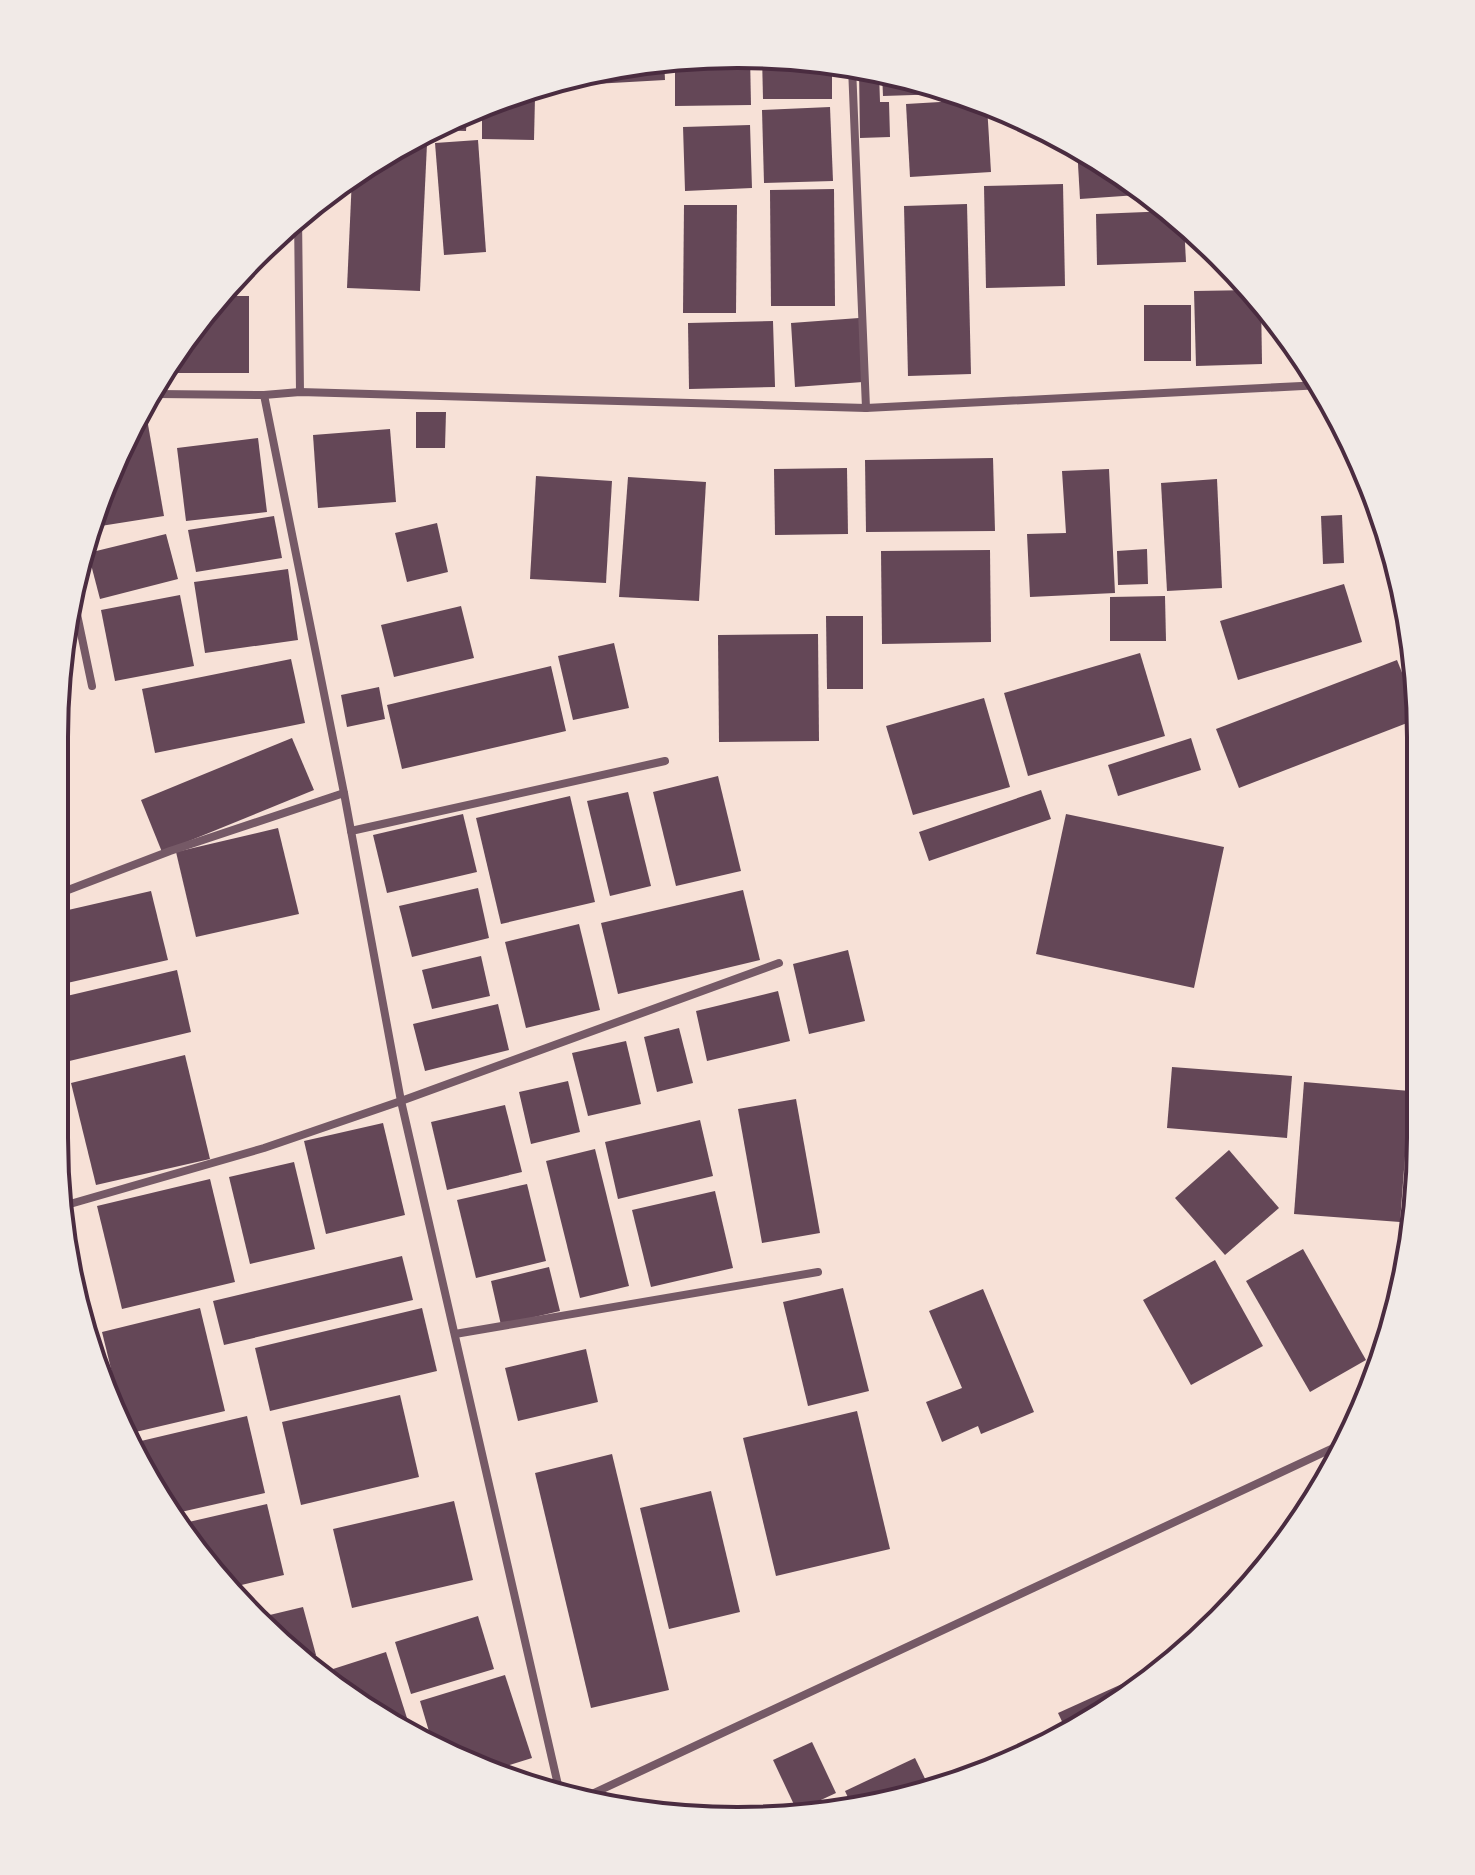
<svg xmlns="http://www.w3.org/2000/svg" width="1475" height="1875" viewBox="0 0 1475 1875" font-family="'Sofia Sans Condensed',sans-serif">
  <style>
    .building { fill: #644757 }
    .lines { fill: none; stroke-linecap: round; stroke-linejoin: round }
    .minor { stroke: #755966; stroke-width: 8 }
    .rim { fill: none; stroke: #4a2c40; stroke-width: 4 }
  </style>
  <rect width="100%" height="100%" fill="#f7e1d7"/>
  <!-- building -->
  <g class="building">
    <polygon points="782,55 832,64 832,99 763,99 762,56"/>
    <polygon points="750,56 751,105 675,106 675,59"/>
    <polygon points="664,59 665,80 594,84 594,73 648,60"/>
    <polygon points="859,68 879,72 880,102 889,102 890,137 860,138"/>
    <polygon points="882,72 914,77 944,89 944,94 883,96"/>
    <polygon points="570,78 570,87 533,88 533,87"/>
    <polygon points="505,96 535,97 534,140 482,139 482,106"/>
    <polygon points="974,100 987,105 991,172 910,177 906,104"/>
    <polygon points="830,107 833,181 764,183 762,110"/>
    <polygon points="467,113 466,131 430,130"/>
    <polygon points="750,125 752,188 685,191 683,127"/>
    <polygon points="478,140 486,252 444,255 435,143"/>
    <polygon points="403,143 427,144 420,291 347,288 352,177"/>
    <polygon points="1077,147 1152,194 1080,199"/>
    <polygon points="1063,184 1065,286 986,288 984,186"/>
    <polygon points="834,189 835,306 771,306 770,190"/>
    <polygon points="967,204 971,374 908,376 904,206"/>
    <polygon points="684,205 737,205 736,313 683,313"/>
    <polygon points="1171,211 1184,224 1186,262 1097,265 1096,214"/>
    <polygon points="1254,290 1261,300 1262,364 1196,366 1194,291"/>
    <polygon points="219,296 249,296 249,373 168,373 196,321"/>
    <rect x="1144" y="305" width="47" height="56"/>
    <polygon points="859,318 863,382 795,387 791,323"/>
    <polygon points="773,321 775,387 689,389 688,323"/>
    <polygon points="416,412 446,412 445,448 416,448"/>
    <polygon points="146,413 164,516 88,528 90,517"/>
    <polygon points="390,429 396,502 318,508 313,435"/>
    <polygon points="258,438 267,512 186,521 177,448"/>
    <polygon points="993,458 995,531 866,532 865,460"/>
    <polygon points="847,468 848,534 775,535 774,469"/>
    <polygon points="1109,469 1115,593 1030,597 1027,534 1066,533 1062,471"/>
    <polygon points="536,476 612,481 606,583 530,579"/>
    <polygon points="628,477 706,482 699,601 619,597"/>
    <polygon points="1217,479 1222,588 1167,591 1161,483"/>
    <polygon points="1342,515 1344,563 1323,564 1321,516"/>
    <polygon points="274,516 282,558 196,572 188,530"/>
    <polygon points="437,523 448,572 407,582 395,533"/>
    <polygon points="166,534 178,579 100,599 88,553"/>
    <polygon points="1147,549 1148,584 1118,585 1117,551"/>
    <polygon points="990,550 991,642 882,644 881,551"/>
    <polygon points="288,569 298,640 205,653 194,582"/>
    <polygon points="1344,584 1362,642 1238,680 1220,621"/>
    <polygon points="180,595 194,666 115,681 101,610"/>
    <polygon points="1165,596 1166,641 1110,641 1110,597"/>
    <polygon points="461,606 474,658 394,677 381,625"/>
    <polygon points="826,616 863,616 863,689 827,689"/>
    <polygon points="818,634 819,741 719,742 718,635"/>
    <polygon points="614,643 629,708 573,720 558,656"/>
    <polygon points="1140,653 1165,736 1028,776 1004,693"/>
    <polygon points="291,659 305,723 155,753 142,689"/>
    <polygon points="1397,660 1420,718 1239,788 1216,729"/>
    <polygon points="551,666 566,731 402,769 387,705"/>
    <polygon points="379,687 385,719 347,727 341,695"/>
    <polygon points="984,698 1010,787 913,815 886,726"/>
    <polygon points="292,738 314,790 162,852 141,800"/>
    <polygon points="1191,738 1201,770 1118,796 1108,765"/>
    <polygon points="718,776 741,871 676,886 653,792"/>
    <polygon points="1041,790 1051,819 929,861 919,832"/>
    <polygon points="628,792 651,886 610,896 587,801"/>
    <polygon points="570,796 595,902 501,924 476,818"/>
    <polygon points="463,814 477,872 387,893 373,835"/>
    <polygon points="1066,814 1224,847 1194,988 1036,954"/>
    <polygon points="278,828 299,914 196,937 176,852"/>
    <polygon points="478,888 489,938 412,957 399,906"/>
    <polygon points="743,890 760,960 618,994 601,923"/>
    <polygon points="151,891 168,960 54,986 55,913"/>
    <polygon points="579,924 600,1010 526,1028 505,942"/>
    <polygon points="848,950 865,1021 809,1034 793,964"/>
    <polygon points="481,956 490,996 432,1009 422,970"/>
    <polygon points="177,970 191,1032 61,1063 54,1035 54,999"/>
    <polygon points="778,991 790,1041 707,1061 696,1011"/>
    <polygon points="498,1004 509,1050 425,1071 413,1024"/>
    <polygon points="679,1028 693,1083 657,1092 644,1037"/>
    <polygon points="626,1041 641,1104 588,1116 572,1053"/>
    <polygon points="185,1055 210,1159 96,1185 71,1083"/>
    <polygon points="1172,1067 1292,1076 1287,1138 1167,1128"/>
    <polygon points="568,1081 580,1132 531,1144 519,1092"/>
    <polygon points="1304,1082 1410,1091 1400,1222 1294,1214"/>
    <polygon points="796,1099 820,1233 762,1243 738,1109"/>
    <polygon points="505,1105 522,1172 447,1190 431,1122"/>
    <polygon points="700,1120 713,1176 618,1199 605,1142"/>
    <polygon points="383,1123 405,1215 326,1234 304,1141"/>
    <polygon points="595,1149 629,1286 580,1298 546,1161"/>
    <polygon points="1229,1150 1279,1208 1225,1255 1175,1198"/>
    <polygon points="294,1162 315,1249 250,1264 229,1177"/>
    <polygon points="210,1179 235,1282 122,1309 97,1206"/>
    <polygon points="527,1184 546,1261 476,1278 457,1200"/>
    <polygon points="715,1191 733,1268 651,1287 632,1210"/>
    <polygon points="1303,1249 1366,1360 1310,1392 1246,1281"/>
    <polygon points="402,1256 413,1300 224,1345 213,1301"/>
    <polygon points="1215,1260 1263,1346 1191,1385 1143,1300"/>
    <polygon points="549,1267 560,1311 501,1325 491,1281"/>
    <polygon points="843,1288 869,1391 808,1406 783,1302"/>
    <polygon points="983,1289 1034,1412 981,1434 978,1426 942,1442 926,1402 962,1388 929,1311"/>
    <polygon points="200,1308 225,1411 127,1434 102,1332"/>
    <polygon points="422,1308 437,1371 270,1411 255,1348"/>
    <polygon points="586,1349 598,1402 518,1421 505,1368"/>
    <polygon points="400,1395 419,1477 301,1505 282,1422"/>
    <polygon points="857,1411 890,1549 776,1576 743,1438"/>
    <polygon points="247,1416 265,1493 172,1514 152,1487 141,1441"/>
    <polygon points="612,1454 669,1690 591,1708 535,1473"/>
    <polygon points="711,1491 740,1612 669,1629 640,1508"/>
    <polygon points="454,1501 473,1580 352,1608 333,1529"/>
    <polygon points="267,1504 284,1575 229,1588 180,1524"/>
    <polygon points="303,1607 316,1655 303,1658 253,1619"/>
    <polygon points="478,1616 494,1669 411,1694 395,1642"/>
    <polygon points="1198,1641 1189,1651 1160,1671 1155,1660"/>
    <polygon points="386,1652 413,1737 396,1730 339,1686 333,1669"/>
    <polygon points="1144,1674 1147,1681 1080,1729 1068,1734 1058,1713"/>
    <polygon points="505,1675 532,1758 494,1770 433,1745 420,1701"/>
    <polygon points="812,1742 836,1793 797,1811 773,1760"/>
    <polygon points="915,1758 931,1791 915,1798 852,1806 845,1791"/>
  </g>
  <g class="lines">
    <!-- minor -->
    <g class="minor">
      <polyline points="852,67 866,408"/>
      <polyline points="298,215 300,392"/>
      <polyline points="157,394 264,395 300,392 866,408 1322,385"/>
      <polyline points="264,395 344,793 401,1101 561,1798"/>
      <polyline points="74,600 92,686"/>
      <polyline points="351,831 665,761"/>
      <polyline points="55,895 170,851 344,793"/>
      <polyline points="63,1206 264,1148 401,1101 779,963"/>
      <polyline points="455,1334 818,1272"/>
      <polyline points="579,1800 1346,1442"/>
    </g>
  </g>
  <!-- crop -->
  <path d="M0 0H1475V1875H0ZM737 68H738A669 669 0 0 1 1407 737V1138A669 669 0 0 1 738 1807H737A669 669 0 0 1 68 1138V737A669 669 0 0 1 737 68Z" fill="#f1eae7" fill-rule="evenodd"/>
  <path class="rim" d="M737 68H738A669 669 0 0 1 1407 737V1138A669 669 0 0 1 738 1807H737A669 669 0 0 1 68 1138V737A669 669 0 0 1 737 68Z"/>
</svg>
